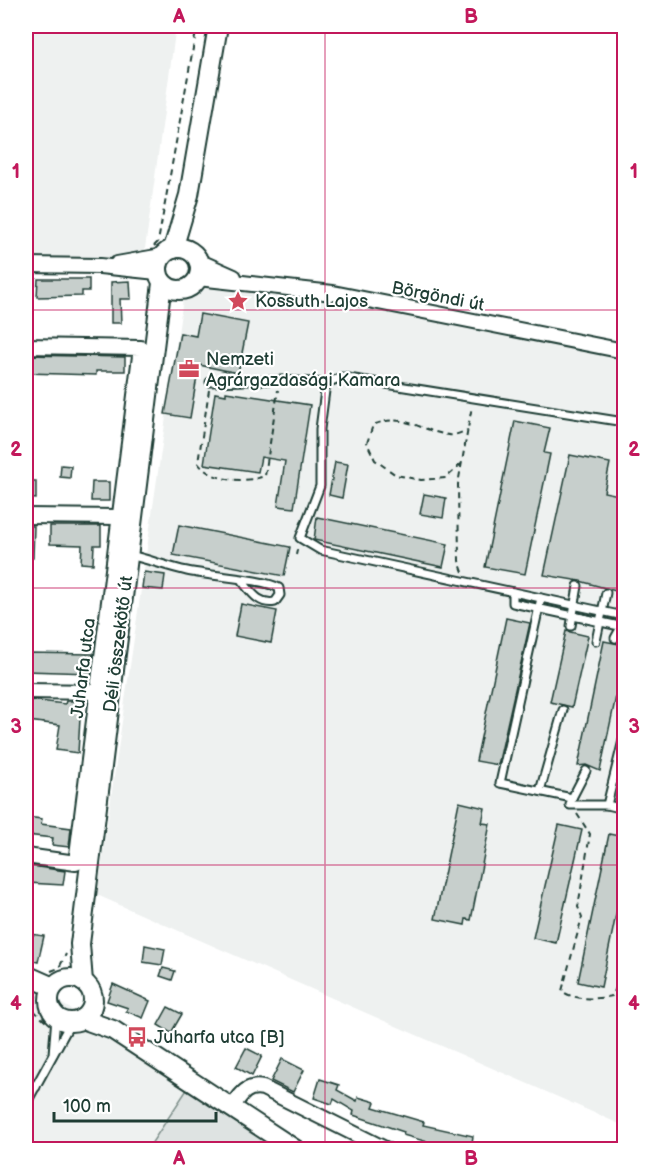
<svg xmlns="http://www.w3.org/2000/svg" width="650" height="1175" viewBox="0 0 650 1175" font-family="'Balsamiq Sans',sans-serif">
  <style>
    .built { fill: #eef1f0 }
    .green { fill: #dee3e2; stroke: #7e908b; stroke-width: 1.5 }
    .building { fill: #c7cfcc; stroke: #1f3d34; stroke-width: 1.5 }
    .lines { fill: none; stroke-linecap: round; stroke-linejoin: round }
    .service-casing { stroke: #1f3d34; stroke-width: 11 }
    .minor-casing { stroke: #1f3d34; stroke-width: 18 }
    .secondary-casing { stroke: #1f3d34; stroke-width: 22 }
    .path { stroke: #1f3d34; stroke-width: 2; stroke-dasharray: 6 4.5; stroke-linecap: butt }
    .service { stroke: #fff; stroke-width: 7 }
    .minor { stroke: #fff; stroke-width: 14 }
    .secondary { stroke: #fff; stroke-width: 18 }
    .grid { fill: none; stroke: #c2185b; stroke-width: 1.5; stroke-opacity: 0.55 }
    .labels { text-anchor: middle; stroke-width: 4.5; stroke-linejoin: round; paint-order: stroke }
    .street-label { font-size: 18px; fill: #1f3d34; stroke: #fff }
    .poi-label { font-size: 18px; fill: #1f3d34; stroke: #fff; text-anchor: start }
    .neatline { fill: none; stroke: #c2185b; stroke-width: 2 }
    .grid-label { font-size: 20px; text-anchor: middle; font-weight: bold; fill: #c2185b }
  </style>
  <rect width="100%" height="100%" fill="#fff"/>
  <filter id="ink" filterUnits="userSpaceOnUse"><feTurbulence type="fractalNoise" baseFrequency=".0167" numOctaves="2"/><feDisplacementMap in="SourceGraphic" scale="12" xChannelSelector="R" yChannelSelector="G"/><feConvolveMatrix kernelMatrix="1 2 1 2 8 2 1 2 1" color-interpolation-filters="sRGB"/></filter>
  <g filter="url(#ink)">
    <!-- built -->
    <g class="built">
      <polygon points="26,26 176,26 143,263 26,261"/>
      <polygon points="187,271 624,355 624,1126 97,895"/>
      <polygon points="26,979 49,996 192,1082 147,1149 26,1149"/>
    </g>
    <!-- green -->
    <polygon class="green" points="192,1082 295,1150 147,1150"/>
    <!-- building -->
    <g class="building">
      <polygon points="38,279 89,279 89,291 82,291 82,296 37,297"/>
      <polygon points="130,281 131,299 120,299 121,323 111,323 111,282"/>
      <polygon points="200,314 248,323 238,373 199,365 190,418 165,414 180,333 196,336"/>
      <polygon points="26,355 125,357 125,371 96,371 96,375 26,373"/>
      <polygon points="226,392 310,405 294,508 278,506 285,461 261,457 258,472 204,464 215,393 226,395"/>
      <polygon points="515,421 550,428 544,453 550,454 525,574 485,567"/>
      <polygon points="570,455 610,463 604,492 624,496 623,593 580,581 544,575"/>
      <polygon points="335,462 348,464 342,498 329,495"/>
      <polygon points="61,465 71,466 70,478 60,477"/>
      <polygon points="27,481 36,481 36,499 27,498"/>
      <polygon points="92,482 109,482 109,501 91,501"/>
      <polygon points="424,494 446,498 443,518 420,514"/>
      <polygon points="317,517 448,544 443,567 314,540"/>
      <polygon points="179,525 290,547 284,576 173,555"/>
      <polygon points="26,526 34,526 33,558 26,558"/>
      <polygon points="50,526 101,526 101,545 94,545 93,564 81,563 82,545 50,544"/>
      <polygon points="144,572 165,575 163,590 142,588"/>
      <polygon points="241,604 277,611 271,643 235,636"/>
      <polygon points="506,618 530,623 498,765 476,761"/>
      <polygon points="566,631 588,636 572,707 550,702"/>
      <polygon points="604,641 624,645 624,659 600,771 586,765 578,766"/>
      <polygon points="26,653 93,654 91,673 26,671"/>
      <polygon points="30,700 65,704 66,701 81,701 78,753 56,750 60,725 28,721"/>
      <polygon points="459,802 485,808 482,823 490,824 471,920 466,919 465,925 435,919"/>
      <polygon points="26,817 42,819 41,824 71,828 69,847 52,845 53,838 26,835"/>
      <polygon points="559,825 582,830 556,943 533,938"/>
      <polygon points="609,834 624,837 624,876 601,987 578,982"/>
      <polygon points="31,866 65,871 63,885 28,883"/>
      <polygon points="31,934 44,936 38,962 26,959 26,942 29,945"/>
      <polygon points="145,945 165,949 162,965 143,962"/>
      <polygon points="163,968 175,971 172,980 160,976"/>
      <polygon points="113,984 150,1001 143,1018 126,1011 128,1008 107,1001"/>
      <polygon points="168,1007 182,1014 171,1033 158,1025"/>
      <polygon points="246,1048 262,1056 252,1076 236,1067"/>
      <polygon points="282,1059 304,1070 293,1092 271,1081"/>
      <polygon points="320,1079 339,1085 337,1090 357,1101 358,1097 375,1102 373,1107 424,1122 423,1125 473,1136 471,1149 452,1149 428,1144 428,1142 403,1135 404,1132 353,1115 354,1111 334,1099 332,1104 314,1098"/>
    </g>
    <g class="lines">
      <!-- service casing -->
      <g class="service-casing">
        <g id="service">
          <polyline points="210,382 281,380 326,383 342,377 624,422"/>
          <polyline points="326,383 320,429 320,486 300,538 320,550 624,616"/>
          <path d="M129 555C148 559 168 567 187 571 209 576 264 579 279 588L280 595 275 602C259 605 252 593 242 581"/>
          <polyline points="513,592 513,603 624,627"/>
          <polyline points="541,598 500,783 572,798 570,805 607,805 624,809"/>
          <polyline points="571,626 578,586"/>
          <polyline points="615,638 624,622"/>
          <polyline points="596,641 606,593"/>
          <polyline points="540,791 563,710"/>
          <polyline points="572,798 586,771"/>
          <polyline points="607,805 624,736"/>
          <polyline points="53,1054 56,1017"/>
          <polyline points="26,1080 36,1087"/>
          <polyline points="26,1104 71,1022"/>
        </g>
      </g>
      <!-- minor casing -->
      <g class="minor-casing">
        <g id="minor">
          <polyline points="198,261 234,277"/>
          <polyline points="117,264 162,256"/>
          <polyline points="26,265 100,266 157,272"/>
          <polyline points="198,278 333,293 624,351"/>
          <polyline points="26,346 141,348 76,863 26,856"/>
          <polyline points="26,516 119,517"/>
          <polyline points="26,691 98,692"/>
          <path d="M231 1109C240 1096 246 1084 263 1088L387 1150"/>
        </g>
      </g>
      <!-- secondary casing -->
      <g class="secondary-casing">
        <g id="secondary">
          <circle cx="179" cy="269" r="21"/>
          <polyline points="173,249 189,195 218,26"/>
          <polyline points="26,975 53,987"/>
          <circle cx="71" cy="1000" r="22"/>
          <polyline points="83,982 80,944 162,283"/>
          <polyline points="82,1019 113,1030 296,1150"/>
        </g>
      </g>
      <!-- path -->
      <g class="path">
        <polyline points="154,246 158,242 197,26"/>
        <path d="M209 390 198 463C212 482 244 483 265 476L278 390"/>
        <path d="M461 464 446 478 421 480 396 475 375 460 367 443 373 425C404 412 420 431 449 435 455 436 462 432 468 430"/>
        <polyline points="296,555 298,546"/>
        <polyline points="463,572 459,561 458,484 472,406"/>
        <path d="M577 814 590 834 578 907 582 917 562 991C575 1001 597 999 612 996L616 988 624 948"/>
        <polyline points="51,971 59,968 66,954"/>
        <polyline points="26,1003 46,1022"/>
        <polyline points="33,1007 36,996"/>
        <polyline points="310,1145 317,1150"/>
      </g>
      <!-- service -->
      <use href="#service" class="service"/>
      <!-- minor -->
      <use href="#minor" class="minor"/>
      <!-- secondary -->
      <use href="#secondary" class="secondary"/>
    </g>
  </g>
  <!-- grid -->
  <path class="grid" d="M325 26V1150M26 310H624M26 588H624M26 865H624"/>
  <!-- icons -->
  <defs>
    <g id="sight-bare" transform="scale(1.62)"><path d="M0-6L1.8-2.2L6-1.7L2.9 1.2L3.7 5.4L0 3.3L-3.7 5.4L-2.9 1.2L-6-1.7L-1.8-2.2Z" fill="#d1495b" stroke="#fff" stroke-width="2.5" paint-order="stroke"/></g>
    <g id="office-bare" transform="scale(1.62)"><path d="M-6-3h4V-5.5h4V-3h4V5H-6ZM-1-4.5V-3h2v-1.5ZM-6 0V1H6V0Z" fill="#d1495b" stroke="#fff" stroke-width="2.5" paint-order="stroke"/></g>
    <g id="bus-bare" transform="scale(1.62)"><path d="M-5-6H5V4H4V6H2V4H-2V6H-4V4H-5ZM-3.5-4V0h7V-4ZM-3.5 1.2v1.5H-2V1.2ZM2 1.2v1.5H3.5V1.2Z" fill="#d1495b" stroke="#fff" stroke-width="2.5" paint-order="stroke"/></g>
  </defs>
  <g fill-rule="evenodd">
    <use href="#sight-bare" x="238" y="301"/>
    <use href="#office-bare" x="189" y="369"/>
    <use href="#bus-bare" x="137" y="1037"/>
  </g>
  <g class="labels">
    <!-- street labels -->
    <g class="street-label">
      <text transform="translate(438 296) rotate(11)" y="6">Börgöndi út</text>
      <text transform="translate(118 644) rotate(-83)" y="6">Déli összekötő út</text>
      <text transform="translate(83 668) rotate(-83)" y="6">Juharfa utca</text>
    </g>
    <!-- poi labels -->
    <g class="poi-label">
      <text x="255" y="307">Kossuth Lajos</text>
      <text x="206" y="365">Nemzeti<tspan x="206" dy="21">Agrárgazdasági Kamara</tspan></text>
      <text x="154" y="1043">Juharfa utca [B]</text>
    </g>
  </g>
  <!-- margin -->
  <rect width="650" height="1175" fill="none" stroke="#fff" stroke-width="66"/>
  <!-- scale -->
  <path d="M54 1112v9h162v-9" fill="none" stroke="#1f3d34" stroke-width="3"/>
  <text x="63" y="1112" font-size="18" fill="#1f3d34" stroke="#ffffff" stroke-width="4.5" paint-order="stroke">100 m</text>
  <rect x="33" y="33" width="584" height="1109" class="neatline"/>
  <g class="grid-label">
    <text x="179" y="23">A</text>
    <text x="471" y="23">B</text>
    <text x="16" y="178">1</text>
    <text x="634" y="178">1</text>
    <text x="16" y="456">2</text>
    <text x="634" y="456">2</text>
    <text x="16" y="733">3</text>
    <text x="634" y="733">3</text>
    <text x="16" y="1010">4</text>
    <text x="634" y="1010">4</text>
    <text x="179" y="1165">A</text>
    <text x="471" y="1165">B</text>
  </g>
</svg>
